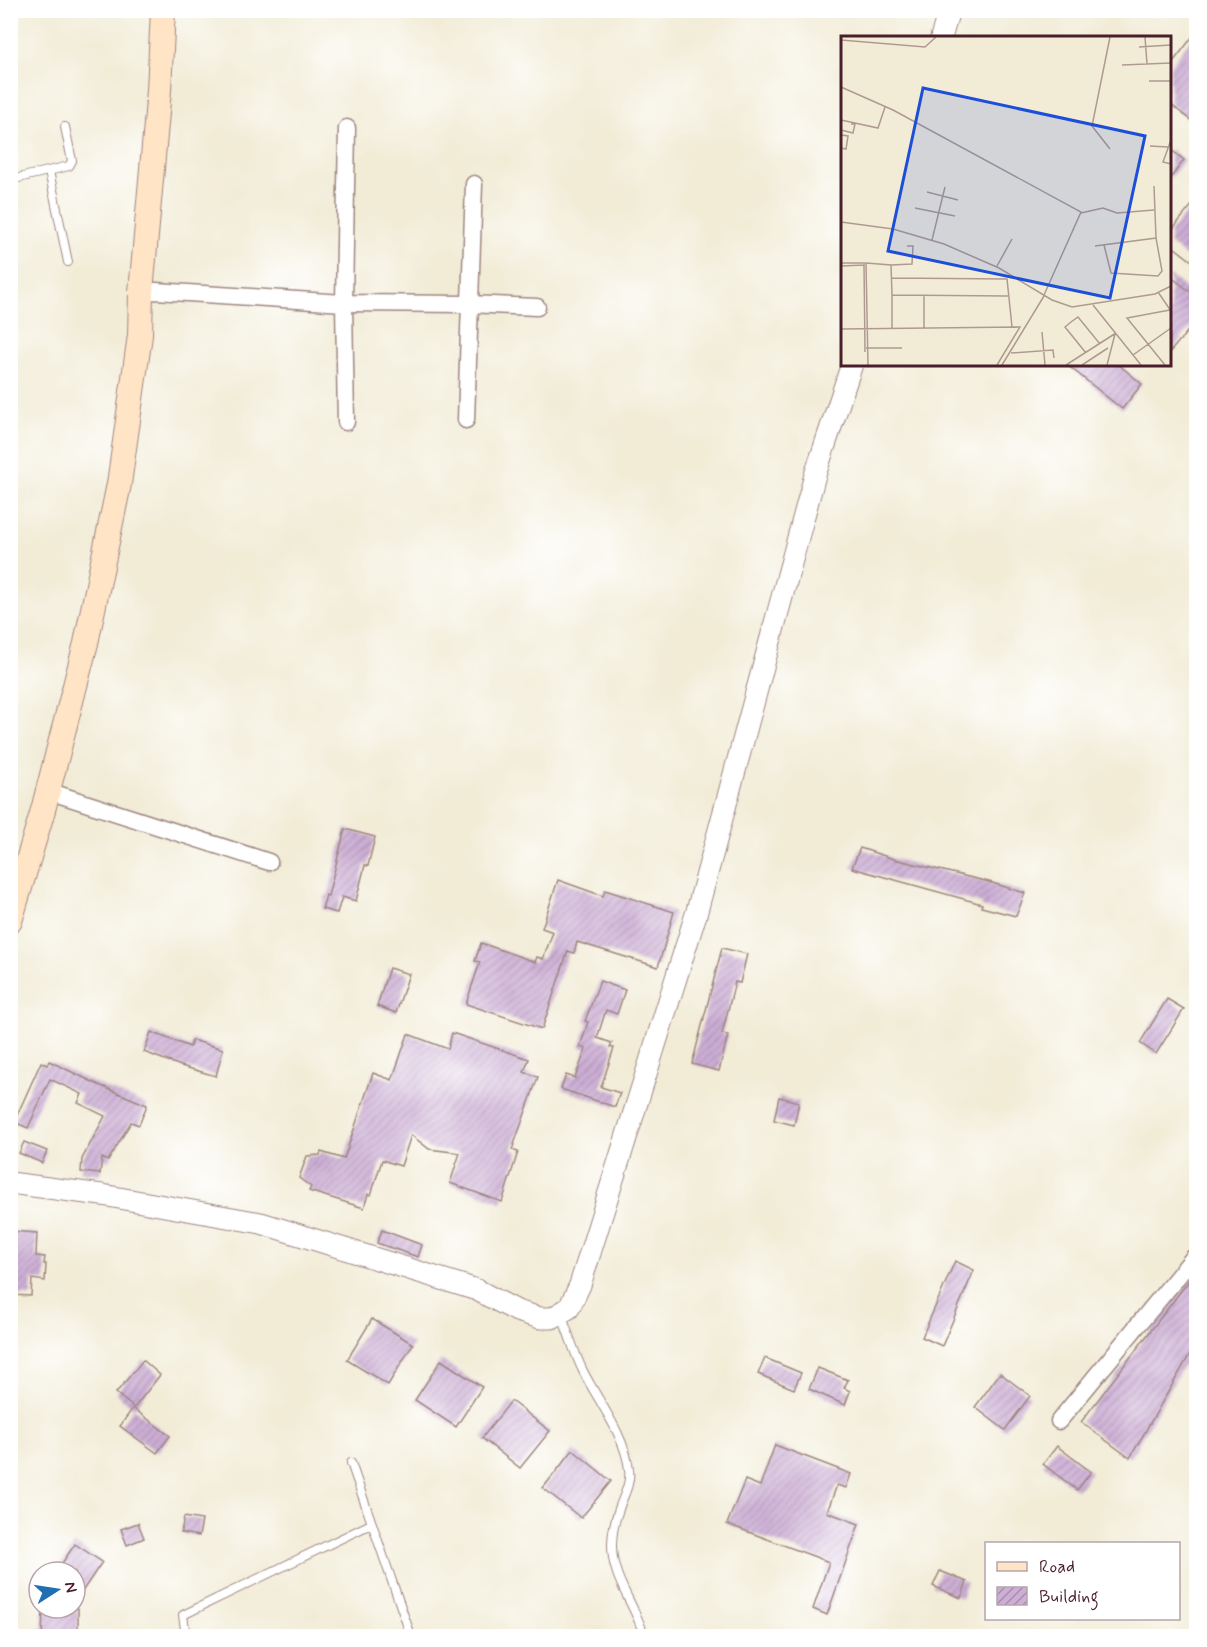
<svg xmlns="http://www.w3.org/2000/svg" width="1207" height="1647" viewBox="0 0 1207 1647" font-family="Mynerve,sans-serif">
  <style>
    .building { fill: url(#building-hatch) }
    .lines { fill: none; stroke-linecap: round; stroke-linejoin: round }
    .service-casing { stroke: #9e8681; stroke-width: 10 }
    .minor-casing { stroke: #9e8681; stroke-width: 19 }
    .tertiary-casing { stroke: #9e8681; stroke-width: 23 }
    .secondary-casing { stroke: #9e8681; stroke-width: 26 }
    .service { stroke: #fff; stroke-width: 8 }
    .minor { stroke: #fff; stroke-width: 16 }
    .tertiary { stroke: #fff; stroke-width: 21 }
    .secondary { stroke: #ffe4c6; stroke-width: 24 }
    .inset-road { fill: none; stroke: #af9a92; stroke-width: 1.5 }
    .view { fill: #1d4ed8; fill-opacity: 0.15; stroke: #1d4ed8; stroke-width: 3 }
    .inset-edge { fill: none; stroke: #4a1f2b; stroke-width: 3 }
  </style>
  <defs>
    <pattern id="building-hatch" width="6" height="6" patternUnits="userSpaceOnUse" patternTransform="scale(1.5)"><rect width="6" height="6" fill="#cdafd6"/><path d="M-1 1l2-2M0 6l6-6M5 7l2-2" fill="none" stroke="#a88eae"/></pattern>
  </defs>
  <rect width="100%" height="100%" fill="#fff"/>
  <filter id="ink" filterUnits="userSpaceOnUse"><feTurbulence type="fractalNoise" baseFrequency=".0167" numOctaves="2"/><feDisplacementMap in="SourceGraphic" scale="12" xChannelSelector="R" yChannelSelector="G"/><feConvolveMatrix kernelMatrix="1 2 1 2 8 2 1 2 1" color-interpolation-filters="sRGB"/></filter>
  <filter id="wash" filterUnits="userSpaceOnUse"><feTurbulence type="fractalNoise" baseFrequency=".008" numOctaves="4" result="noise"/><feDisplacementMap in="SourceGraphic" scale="24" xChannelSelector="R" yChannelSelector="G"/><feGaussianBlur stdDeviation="1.35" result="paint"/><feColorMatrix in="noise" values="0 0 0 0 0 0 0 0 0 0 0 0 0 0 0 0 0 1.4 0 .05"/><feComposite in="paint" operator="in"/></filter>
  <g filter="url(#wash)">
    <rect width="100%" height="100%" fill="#f2ecd7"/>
    <g id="blocks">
      <!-- building -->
      <g class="building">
        <polygon points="1197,31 1197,125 1170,104 1170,66"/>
        <polygon points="1170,149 1184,160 1170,179"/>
        <polygon points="1197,199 1197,265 1170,244 1170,232"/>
        <polygon points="1170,276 1197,297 1197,320 1170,352"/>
        <polygon points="1066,364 1118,364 1142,384 1122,409"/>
        <polygon points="345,829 375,837 368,866 365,865 356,901 342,897 337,913 322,909 326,895 328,896"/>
        <polygon points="860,848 894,859 989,882 1025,893 1016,916 981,907 982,904 852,868"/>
        <polygon points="558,880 603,896 605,890 674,912 658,967 577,942 574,953 568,951 542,1029 466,1004 480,962 475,961 481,943 535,962 537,957 543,959 553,932 542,928"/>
        <polygon points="722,948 747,954 740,983 735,982 722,1034 728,1035 719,1071 692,1064"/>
        <polygon points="389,968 409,974 396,1013 377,1006"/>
        <polygon points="600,981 625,990 617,1014 606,1010 597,1038 612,1043 610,1047 614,1048 601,1087 620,1093 615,1107 561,1089 566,1075 575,1078 586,1049 580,1047 588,1022 585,1021"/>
        <polygon points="1167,999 1184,1009 1156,1054 1140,1043"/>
        <polygon points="151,1032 190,1047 192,1040 223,1049 216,1076 181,1066 144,1052"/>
        <polygon points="452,1033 529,1059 524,1072 538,1077 512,1150 518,1152 502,1202 450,1183 460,1153 429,1149 411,1135 401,1166 382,1160 371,1195 368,1194 364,1208 309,1191 311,1187 299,1178 307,1156 320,1155 321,1152 344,1159 373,1073 392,1080 408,1034 448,1049"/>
        <polygon points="49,1061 99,1085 147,1105 139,1125 131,1122 108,1161 102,1158 100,1174 81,1172 82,1159 105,1116 78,1103 82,1094 50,1079 28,1128 14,1122 41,1062 47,1065"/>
        <polygon points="779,1097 799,1102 794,1125 774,1120"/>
        <polygon points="24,1142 47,1151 42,1163 19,1153"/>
        <polygon points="382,1230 422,1245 418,1257 377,1243"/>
        <polygon points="10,1231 37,1233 36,1256 45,1257 44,1264 46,1264 45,1281 32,1279 31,1296 10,1295"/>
        <polygon points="955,1261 974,1270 942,1346 922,1337"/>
        <polygon points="1197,1270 1197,1342 1130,1458 1081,1422"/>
        <polygon points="372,1319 413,1344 388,1385 347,1360"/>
        <polygon points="765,1358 801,1373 794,1389 758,1374"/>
        <polygon points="143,1360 160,1375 134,1408 116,1393"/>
        <polygon points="441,1360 482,1387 456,1427 415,1400"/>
        <polygon points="818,1368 848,1380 844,1388 850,1391 845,1405 809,1389"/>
        <polygon points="1000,1373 1030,1396 1005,1430 975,1407"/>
        <polygon points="511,1401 550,1431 520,1468 482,1438"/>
        <polygon points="133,1408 170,1436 157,1453 120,1426"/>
        <polygon points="775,1445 851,1474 846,1488 837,1485 827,1512 859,1524 827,1615 813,1609 829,1562 727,1524 745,1480 760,1486"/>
        <polygon points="1057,1446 1091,1472 1077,1490 1043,1464"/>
        <polygon points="573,1450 611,1481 581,1518 543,1488"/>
        <polygon points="184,1517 202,1520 199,1536 181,1533"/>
        <polygon points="138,1523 144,1538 127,1545 121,1529"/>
        <polygon points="75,1544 102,1562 75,1602 75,1572 56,1572"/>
        <polygon points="940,1571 967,1582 961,1598 933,1586"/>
        <polygon points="43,1608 78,1608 78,1636 42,1636"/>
      </g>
    </g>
  </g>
  <g filter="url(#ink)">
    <use href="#blocks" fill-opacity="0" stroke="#9e8681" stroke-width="1.5"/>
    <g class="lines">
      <!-- service casing -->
      <g class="service-casing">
        <g id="service">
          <polyline points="49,171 68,262"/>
          <polyline points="10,180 69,166 72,161 65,127"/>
          <path d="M561 1315C569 1333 574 1353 583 1371 598 1401 626 1437 629 1470 631 1482 624 1495 620 1506 615 1519 612 1532 612 1546 612 1580 636 1605 644 1636"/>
          <polyline points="351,1463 411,1636"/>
          <polyline points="186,1636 183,1615 371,1524"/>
        </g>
      </g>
      <!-- minor casing -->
      <g class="minor-casing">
        <g id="minor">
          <polyline points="141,292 156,291 344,303 468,304 537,307"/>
          <polyline points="466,420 474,184"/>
          <polyline points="346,422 344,303 347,128"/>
          <polyline points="48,791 269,862"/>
          <polyline points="1059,1421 1193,1258 1196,1258"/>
        </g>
      </g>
      <!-- tertiary casing -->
      <g class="tertiary-casing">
        <g id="tertiary">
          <polyline points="941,38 949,10"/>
          <polyline points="10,1183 102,1195 261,1223 477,1290 517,1311 540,1318 552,1318 569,1308 580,1285 697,911 815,475 852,364"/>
        </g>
      </g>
      <!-- secondary casing -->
      <g class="secondary-casing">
        <polyline id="secondary" points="10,921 43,810 86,643 119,484 140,335 141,292 159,90 163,10"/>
      </g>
      <!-- service -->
      <use href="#service" class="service"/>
      <!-- minor -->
      <use href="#minor" class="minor"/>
      <!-- tertiary -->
      <use href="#tertiary" class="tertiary"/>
      <!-- secondary -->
      <use href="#secondary" class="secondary"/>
    </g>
  </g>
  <!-- overview -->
  <g transform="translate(841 36)">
    <rect width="330" height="330" fill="#f2ecd7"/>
    <path class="inset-road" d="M304 1 306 28M0 4 84 11 95 1M298 11 330 9M281 29 330 27M308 45H330M0 51 52 74 240 176 203 259M0 84 37 92 44 71M0 94 12 97 14 88H10M0 99 7 100 5 113 0 112M330 104 322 126 330 128M309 110 327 111M269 113 251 90 269 1M86 156 117 164M74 172 114 180M240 177 262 172 276 177 313 174M0 186 52 193 103 208 158 232 211 264 231 271 314 258 330 250M91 204 104 151M263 209 270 237 317 240 321 235 315 202M254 210 315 202 313 150M0 227H25L27 329M25 227 50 229 51 259M23 228 24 316M50 229 71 228 72 210H66M0 230 23 229M156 230 171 203M50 242 166 243 171 291M317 256 330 275M83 260V292M252 269 300 329M0 293 179 291 156 329M51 293V259L167 260M201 296 204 329M25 312H61M170 317 212 314 213 322M245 317 224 291 230 286 237 281 259 308M292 319 330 292M161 329 203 260M225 329 275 297M241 329 267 312M266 329 274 298M324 329 286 282 329 274"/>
    <path class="view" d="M82 52 304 100 269 262 47 215Z"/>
    <rect width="330" height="330" class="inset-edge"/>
  </g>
  <!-- margin -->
  <rect width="1207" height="1647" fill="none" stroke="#fff" stroke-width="36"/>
  <!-- legend -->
  <rect x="985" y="1542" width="195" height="78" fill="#ffffff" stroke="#b7a5aa" stroke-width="1.5"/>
  <rect x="997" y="1562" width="30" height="9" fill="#ffe4c6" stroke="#b7a5aa" stroke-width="1.5"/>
  <text x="1039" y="1572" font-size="18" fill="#4a1f2b">Road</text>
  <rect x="997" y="1587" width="30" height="18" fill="url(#building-hatch)" stroke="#b7a5aa" stroke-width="1.5"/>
  <text x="1039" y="1602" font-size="18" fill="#4a1f2b">Building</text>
  <!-- north arrow -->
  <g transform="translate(57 1590) rotate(78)"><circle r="28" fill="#ffffff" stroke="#b7a5aa" stroke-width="1.5"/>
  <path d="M0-4.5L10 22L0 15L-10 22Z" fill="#1f6fb2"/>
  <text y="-9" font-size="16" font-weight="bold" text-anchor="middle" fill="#4a1f2b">N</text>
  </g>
</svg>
